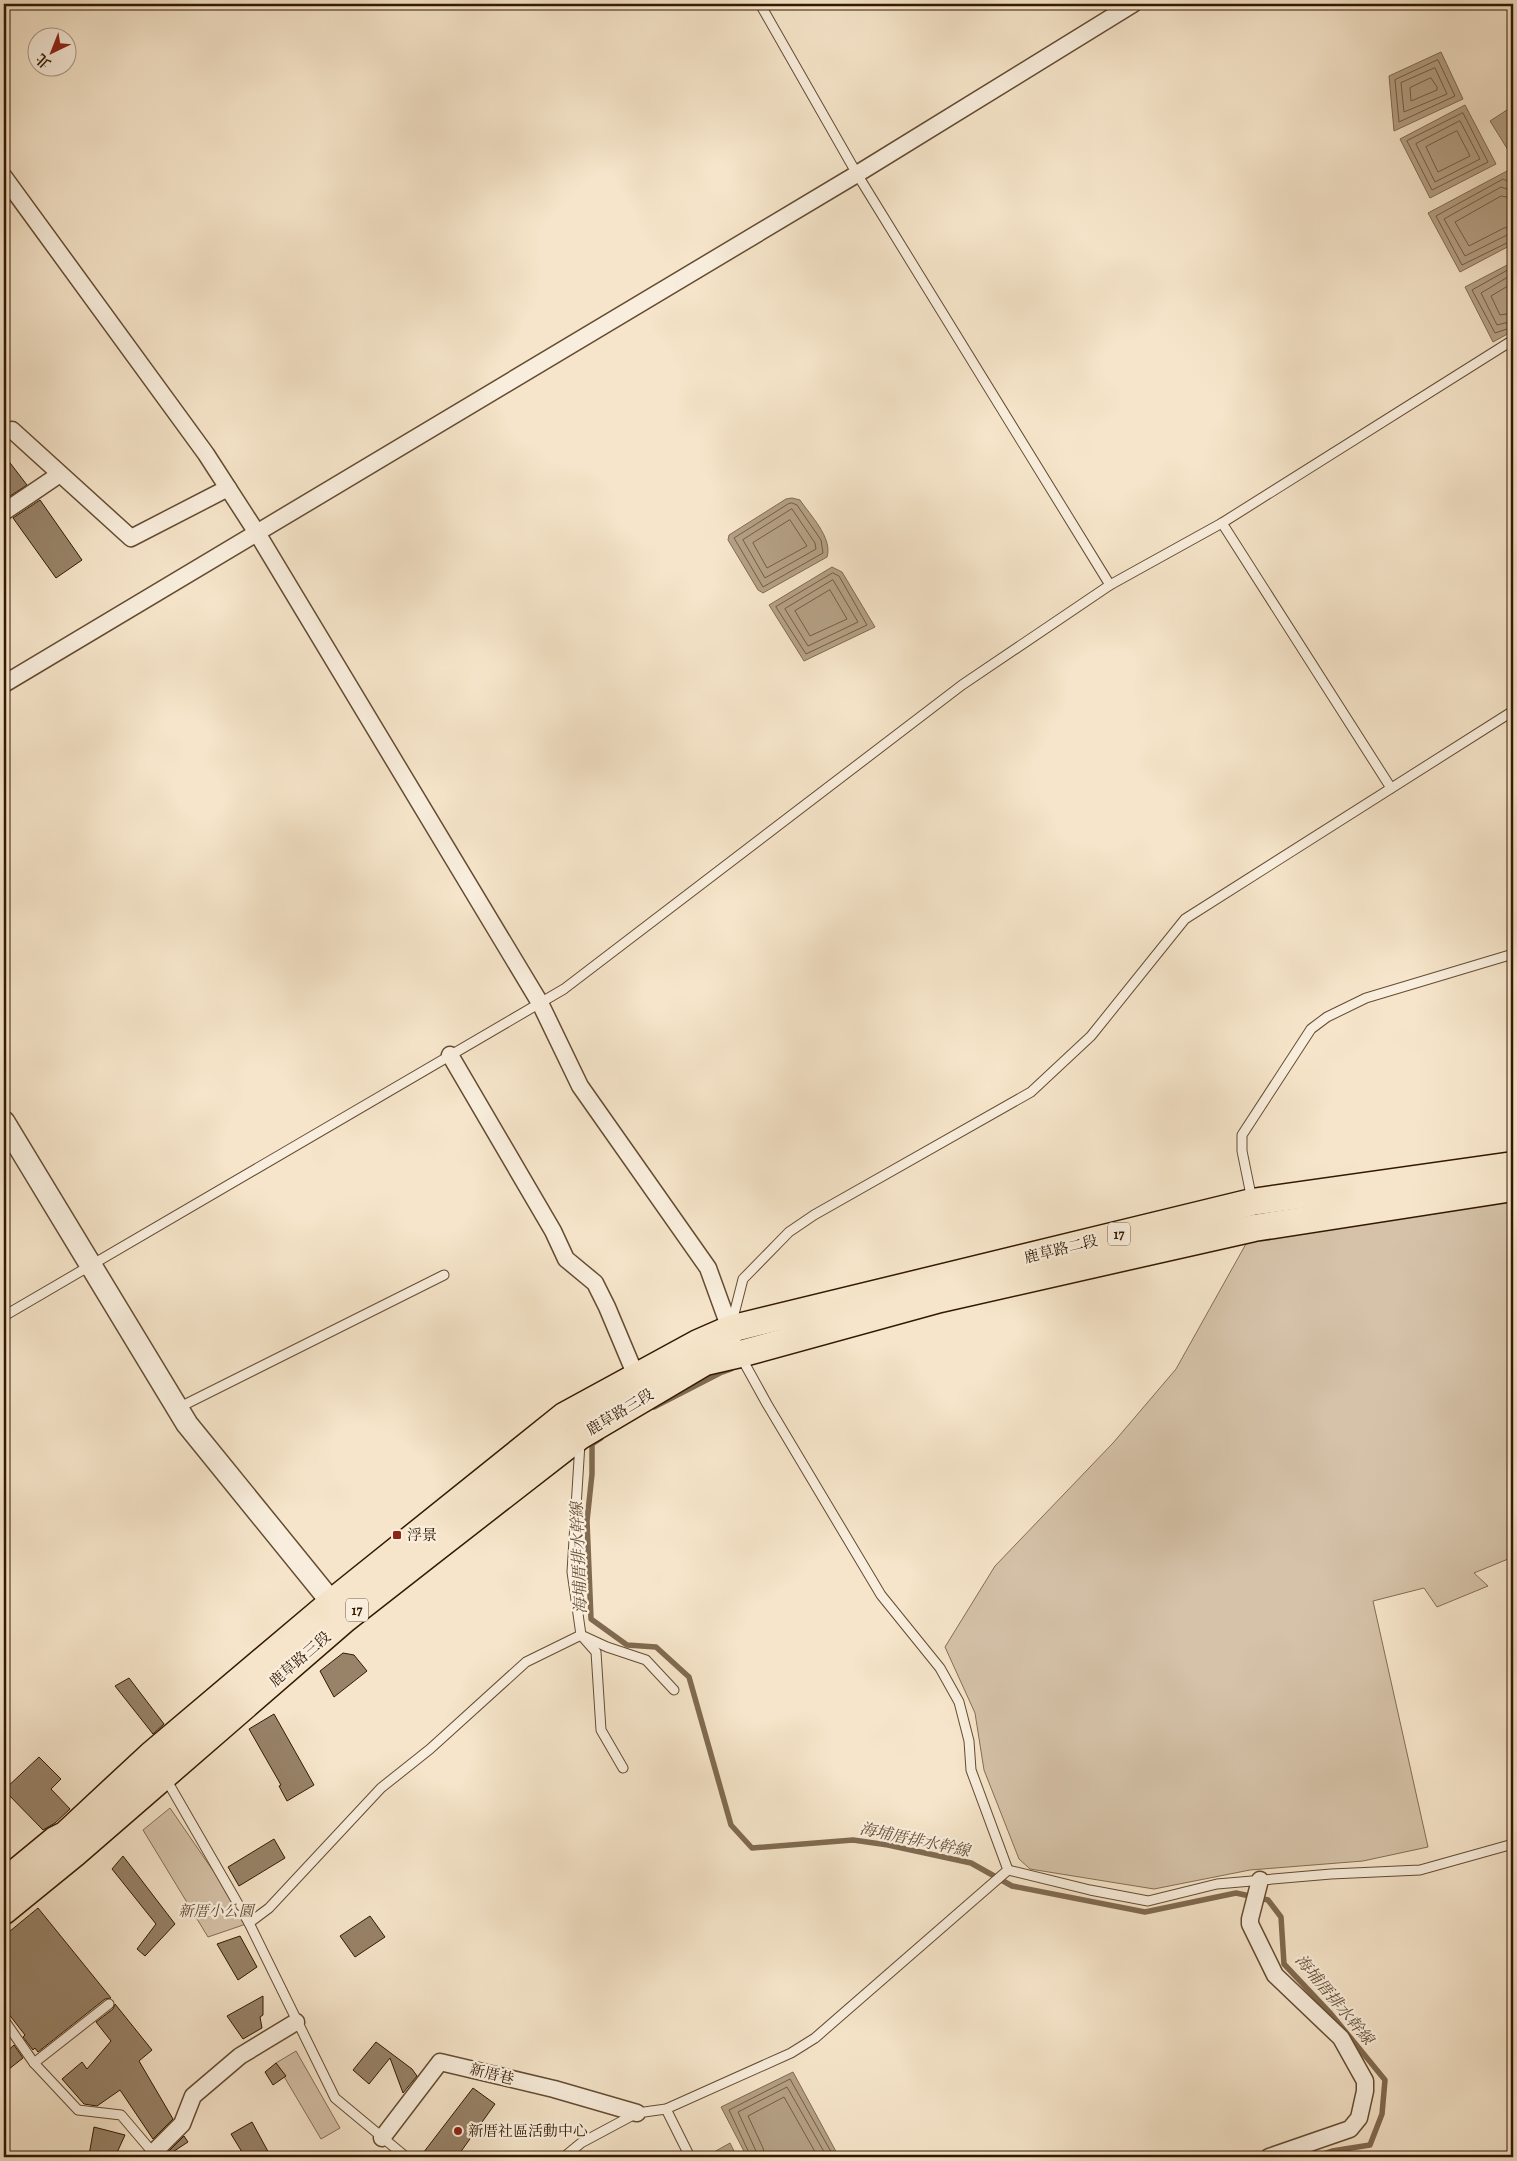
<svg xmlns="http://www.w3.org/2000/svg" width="1517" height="2161" viewBox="0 0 1517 2161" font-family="Alegreya,'Noto Serif TC',serif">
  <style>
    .green { fill: #d5c2a8; stroke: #846e54 }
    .water { fill: #b4a085; stroke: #806a50 }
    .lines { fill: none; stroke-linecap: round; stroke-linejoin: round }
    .shore { stroke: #745c42; stroke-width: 1 }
    .stream { stroke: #806a50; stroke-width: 5.5 }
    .building { fill: #988369; stroke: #331900 }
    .service-casing { stroke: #644c32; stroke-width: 11 }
    .minor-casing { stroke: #644c32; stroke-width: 19 }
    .tertiary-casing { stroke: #644c32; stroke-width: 24 }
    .primary-casing { stroke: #331900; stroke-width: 29 }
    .service { stroke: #f9eedd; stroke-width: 9 }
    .minor { stroke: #f9eedd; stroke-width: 16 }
    .tertiary { stroke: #f9eedd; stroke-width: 21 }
    .primary { stroke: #f6e5ca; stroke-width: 26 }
    .poi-dot { fill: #8f2418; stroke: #f9eedd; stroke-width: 2 }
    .labels { text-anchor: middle; stroke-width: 4.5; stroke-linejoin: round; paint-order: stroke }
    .shield { fill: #f9eedd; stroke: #6e5942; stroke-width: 1 }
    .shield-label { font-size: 14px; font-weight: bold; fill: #331900 }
    .street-label { font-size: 15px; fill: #331900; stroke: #f9eedd }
    .poi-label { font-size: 15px; fill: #331900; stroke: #f9eedd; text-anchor: start }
    .park-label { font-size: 15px; font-style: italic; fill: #644c32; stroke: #f9eedd }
    .water-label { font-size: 16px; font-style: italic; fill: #674f35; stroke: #f9eedd }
  </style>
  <rect width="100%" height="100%" fill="#f6e5ca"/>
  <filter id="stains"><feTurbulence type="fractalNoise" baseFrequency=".004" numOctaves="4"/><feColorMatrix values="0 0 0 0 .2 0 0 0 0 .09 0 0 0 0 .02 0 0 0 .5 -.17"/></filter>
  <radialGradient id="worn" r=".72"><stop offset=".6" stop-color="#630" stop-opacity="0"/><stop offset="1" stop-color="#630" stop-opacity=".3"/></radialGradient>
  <!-- green -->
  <g class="green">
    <polygon points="1513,1201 1513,1557 1474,1573 1488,1586 1437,1607 1424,1588 1373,1601 1428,1847 1363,1861 1250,1870 1154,1889 1030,1869 1019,1859 984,1770 975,1713 945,1647 995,1566 1113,1443 1176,1369 1247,1242"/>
    <polygon points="170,1808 249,1923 208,1937 143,1830"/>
    <polygon points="296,2051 340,2128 321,2139 276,2063"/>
  </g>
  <!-- water -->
  <g class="water">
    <polygon points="1441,52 1463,99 1394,131 1389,76"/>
    <polygon points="1465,105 1496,164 1430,198 1400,139"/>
    <polygon points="1513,106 1513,158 1490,121"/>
    <polygon points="1507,171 1513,183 1513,244 1460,272 1428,213"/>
    <polygon points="1513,262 1513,331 1493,342 1465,287"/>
    <path d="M792 498 800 500C810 515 833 538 827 557L763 593 758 590 728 540 729 535 786 499Z"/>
    <polygon points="832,567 842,572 875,627 804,661 769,605"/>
    <polygon points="793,2072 839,2157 747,2157 721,2107"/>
    <polygon points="730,2143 737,2157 705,2157"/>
  </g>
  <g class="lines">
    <!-- shore -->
    <g class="shore">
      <polygon points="1438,60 1455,96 1399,122 1395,80"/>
      <polygon points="1435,68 1447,94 1404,112 1401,83"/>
      <polygon points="1431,78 1437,87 1437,90 1411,101 1410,88"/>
      <polygon points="1463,113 1488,162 1432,190 1407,141"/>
      <polygon points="1460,121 1480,159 1435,182 1416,144"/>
      <polygon points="1457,131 1470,156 1438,172 1426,147"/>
      <polyline points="1513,184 1503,179 1436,216 1462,265 1513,240"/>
      <polyline points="1513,191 1501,187 1444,219 1465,256 1507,235 1513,234"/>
      <polyline points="1513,198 1501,196 1455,222 1469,246 1504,228 1513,226"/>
      <polyline points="1513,267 1472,290 1495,333 1513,327"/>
      <polyline points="1513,274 1481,293 1497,325 1513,321"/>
      <polyline points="1513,283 1491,296 1500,315 1513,313"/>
      <polygon points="792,503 797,505 821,540 823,553 763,587 734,538 788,504"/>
      <polygon points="792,509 815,543 816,549 765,578 743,540"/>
      <polygon points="790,520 807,546 767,568 753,543"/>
      <polygon points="833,573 839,576 867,625 806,654 776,607"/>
      <polygon points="833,580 858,622 808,646 785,609"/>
      <polygon points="830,590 847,619 810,636 795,611"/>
      <polyline points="751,2157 729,2110 790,2079 834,2157"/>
      <polyline points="757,2157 756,2151 738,2112 787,2087 827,2157"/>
      <polyline points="765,2157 763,2148 748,2116 784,2097 818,2157"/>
    </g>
    <!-- stream -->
    <g class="stream">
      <polyline points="654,1407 720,1373 731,1369"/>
      <polyline points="601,1438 592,1444 592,1474 587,1521 591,1619 627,1645 656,1647 689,1677 731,1825 752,1848 853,1840 888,1845 971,1863 1012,1886 1145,1912 1236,1893 1268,1900 1281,1917 1284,1964 1331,2014 1385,2080 1382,2114 1370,2145 1332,2151 1313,2157"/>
    </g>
  </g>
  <!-- building -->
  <g class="building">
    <polygon points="4,455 27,485 4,500"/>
    <polygon points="40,500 82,560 56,578 13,518"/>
    <polygon points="343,1653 354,1655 367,1671 334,1697 320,1671"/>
    <polygon points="129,1678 164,1724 153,1734 115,1686"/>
    <polygon points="274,1714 314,1785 287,1801 279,1786 281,1785 249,1729"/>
    <polygon points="39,1757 61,1779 51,1789 70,1809 55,1823 43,1830 4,1790"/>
    <polygon points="274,1839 285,1858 239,1886 228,1867"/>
    <polygon points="123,1856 175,1924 145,1956 137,1949 156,1924 112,1869"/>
    <polygon points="38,1908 111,1998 105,1999 38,2052 35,2048 33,2050 23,2037 25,2035 4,2008 4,1936"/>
    <polygon points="370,1916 385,1937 355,1957 340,1936"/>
    <polygon points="240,1936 257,1967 238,1980 217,1944"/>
    <polygon points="263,1996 263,2015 260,2017 262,2028 243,2039 227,2016"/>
    <polygon points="115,2004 152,2050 139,2061 173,2119 153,2139 120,2090 97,2106 84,2104 62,2079 82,2062 87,2069 111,2041 96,2022 113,2009"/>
    <polygon points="376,2042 412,2069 417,2076 403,2093 390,2058 369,2084 353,2070"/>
    <polygon points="14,2045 23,2058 4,2073 4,2054"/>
    <polygon points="276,2063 286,2076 273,2085 265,2072"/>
    <polygon points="473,2088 495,2104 457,2157 420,2157"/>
    <polygon points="252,2122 271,2157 245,2157 231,2134"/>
    <polygon points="94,2127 125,2135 115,2157 89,2155"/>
    <polygon points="184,2136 188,2142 165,2157 164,2156"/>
  </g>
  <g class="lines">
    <!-- service casing -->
    <g class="service-casing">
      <g id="service">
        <polyline points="760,4 857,174 1110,585"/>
        <polyline points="1222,523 1391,788"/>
        <polyline points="1252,1200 1242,1151 1242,1135 1311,1029 1327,1017 1366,998 1513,954"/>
        <polyline points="4,1316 564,989 962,685 1110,585 1222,523 1513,340"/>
        <polyline points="731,1326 743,1279 789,1232 814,1215 1031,1092 1091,1036 1185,919 1513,711"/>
        <polyline points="178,1408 444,1275"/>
        <polyline points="580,1443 572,1572 581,1635 607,1647 646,1660 674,1690"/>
        <polyline points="166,1779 249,1923 335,2098 406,2157"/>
        <polyline points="1008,1870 1090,1890 1148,1901 1217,1884 1331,1874 1420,1870 1513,1844"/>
        <polyline points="249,1923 269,1908 381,1788 430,1749 526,1662 581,1635 596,1652 601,1730 623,1768"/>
        <polyline points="4,2020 34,2063 78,2110 121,2115 155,2155"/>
        <polyline points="34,2063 109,2004"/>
        <polyline points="666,2109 690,2157"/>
        <polyline points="564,2157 581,2143 637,2113 666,2109 791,2053 815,2038 1008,1870 971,1770 969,1741 959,1702 940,1668 881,1595 767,1404 741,1357"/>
      </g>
    </g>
    <!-- minor casing -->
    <g class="minor-casing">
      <g id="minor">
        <polyline points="4,177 206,454 257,533 540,1003 580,1086 708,1268 733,1337"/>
        <polyline points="12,430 131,538 228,488"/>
        <polyline points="4,512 60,474"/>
        <polyline points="4,684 857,174 1133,4"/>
        <polyline points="450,1055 553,1231 566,1259 595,1283 607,1307 636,1376"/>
        <polyline points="1260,1880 1250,1919 1250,1924 1275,1975 1341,2038 1365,2081 1365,2091 1359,2118 1350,2129 1269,2157"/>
        <polyline points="382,2138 440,2062 554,2089 637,2113"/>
        <polyline points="153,2153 182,2124 193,2096 240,2056 296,2022"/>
      </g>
    </g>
    <!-- tertiary casing -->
    <g class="tertiary-casing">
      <polyline id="tertiary" points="4,1122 187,1424 342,1615"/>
    </g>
    <!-- primary casing -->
    <g class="primary-casing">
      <g id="primary">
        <polyline points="4,1882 55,1840 65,1835 151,1755 331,1603 564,1416 698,1343 730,1329 1252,1202 1513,1165"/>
        <polyline points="4,1911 74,1854 345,1619 432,1551 580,1436 705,1362 740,1354 940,1299 1254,1228 1513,1188"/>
      </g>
    </g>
    <!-- service -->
    <use href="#service" class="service"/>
    <!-- minor -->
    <use href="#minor" class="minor"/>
    <!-- tertiary -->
    <use href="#tertiary" class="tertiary"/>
    <!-- primary -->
    <use href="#primary" class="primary"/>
  </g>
  <!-- markers -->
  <g class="poi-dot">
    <rect x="392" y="1530" width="10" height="10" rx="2.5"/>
    <circle cx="458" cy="2131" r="5"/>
  </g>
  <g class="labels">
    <!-- shield labels -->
    <g class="shield">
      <rect x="1108" y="1222.5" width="22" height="23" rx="4"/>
      <rect x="346" y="1598.5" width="22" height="23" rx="4"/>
    </g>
    <g class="shield-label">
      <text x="1119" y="1239">17</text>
      <text x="357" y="1615">17</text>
    </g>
    <!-- street labels -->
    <g class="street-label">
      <text transform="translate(1061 1249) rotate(-14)" y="5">鹿草路二段</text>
      <text transform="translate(620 1412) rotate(-31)" y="5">鹿草路三段</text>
      <text transform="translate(300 1659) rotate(-41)" y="5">鹿草路三段</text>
      <text transform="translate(492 2074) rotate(14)" y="5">新厝巷</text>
    </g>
    <!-- poi labels -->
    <g class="poi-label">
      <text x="407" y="1540">浮景</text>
      <text x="468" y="2136">新厝社區活動中心</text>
    </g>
    <!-- park labels -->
    <g class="park-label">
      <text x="216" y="1916">新厝小公園</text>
    </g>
    <!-- water labels -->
    <g class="water-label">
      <text transform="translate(578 1558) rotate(-92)" y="6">海埔厝排水幹線</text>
      <text transform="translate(915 1839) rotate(12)" y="6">海埔厝排水幹線</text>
      <text transform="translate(1335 1999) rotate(50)" y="6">海埔厝排水幹線</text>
    </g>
  </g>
  <!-- margin -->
  <rect width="1517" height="2161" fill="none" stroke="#f6e5ca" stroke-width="20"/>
  <rect x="5" y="5" width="1507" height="2151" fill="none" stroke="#331900" stroke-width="2.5"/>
  <rect x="10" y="10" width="1497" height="2141" fill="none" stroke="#331900"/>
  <!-- north arrow -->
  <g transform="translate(52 52) rotate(223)"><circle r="24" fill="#f9eedd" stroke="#aa9985"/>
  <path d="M0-4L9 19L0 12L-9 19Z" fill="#8f2418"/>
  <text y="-8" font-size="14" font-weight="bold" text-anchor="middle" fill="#331900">北</text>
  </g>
  <rect width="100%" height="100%" filter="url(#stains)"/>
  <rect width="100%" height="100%" fill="url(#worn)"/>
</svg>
